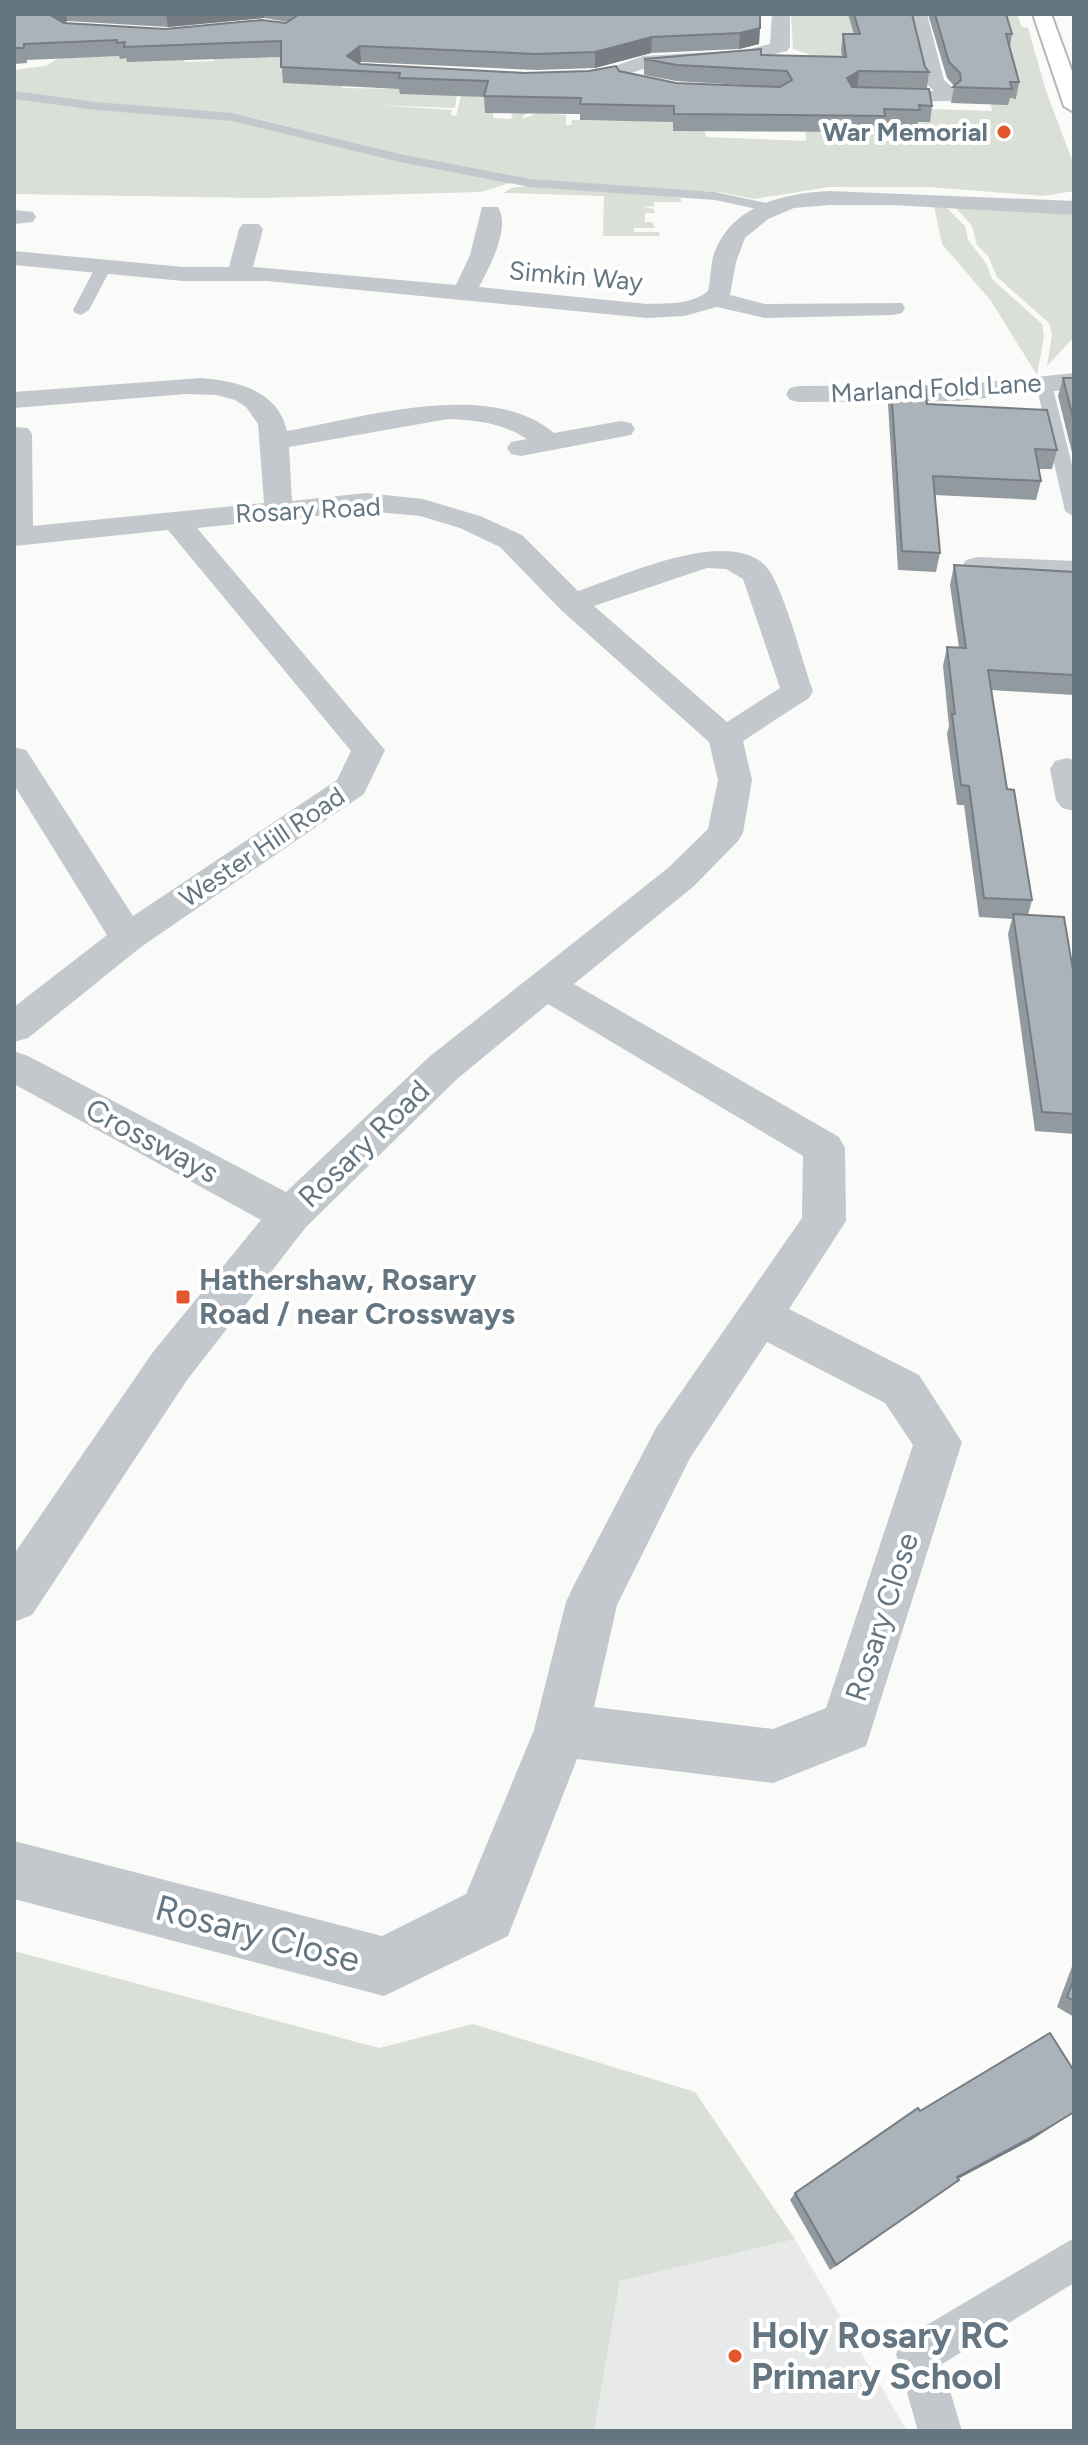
<svg xmlns="http://www.w3.org/2000/svg" width="1088" height="2445" viewBox="0 0 1088 2445" font-family="Figtree,sans-serif">
  <style>
    .built { fill: #e8e9e9 }
    .green { fill: #dadfd7 }
    .lines { fill: none; stroke-linecap: round; stroke-linejoin: round }
    .trunk-casing { stroke: #b4b9bd; stroke-width: 4 }
    .service { fill: #c3c8cc; fill-rule: evenodd }
    .minor { fill: #c3c8cc; fill-rule: evenodd }
    .trunk { fill: #fff; fill-rule: evenodd }
    .wall { fill: #929a9f; fill-rule: evenodd }
    .shaded-wall { fill: #777d82 }
    .building { fill: #aab3b9; stroke: #777d82; stroke-width: 2 }
    .poi-dot { fill: #e4572e; stroke: #fff; stroke-width: 3 }
    .labels { text-anchor: middle; stroke-width: 8; stroke-linejoin: round; paint-order: stroke }
    .far-poi-label { font-size: 26px; font-weight: bold; fill: #657683; stroke: #fff; text-anchor: end }
    .far-street-label { font-size: 26px; fill: #657683; stroke: #fff }
    .street-label { font-size: 30px; fill: #657683; stroke: #fff }
    .poi-label { font-size: 30px; font-weight: bold; fill: #657683; stroke: #fff; text-anchor: start }
    .near-street-label { font-size: 36px; fill: #657683; stroke: #fff }
    .near-poi-label { font-size: 36px; font-weight: bold; fill: #657683; stroke: #fff; text-anchor: start }
  </style>
  <rect width="100%" height="100%" fill="#fafaf8"/>
  <!-- built -->
  <polygon class="built" points="795,2239 907,2431 594,2431 620,2281"/>
  <!-- green -->
  <g class="green">
    <polygon points="791,14 860,14 920,84 910,91 817,88 776,55 805,58 811,55 793,49"/>
    <polygon points="931,14 1017,14 1022,27 1028,28 1046,91 1072,160 1074,191 1044,196 930,187 829,187 754,199 719,192 599,186 519,178 399,154 250,117 14,94 14,70 45,66 61,57 112,53 127,58 184,59 185,62 214,61 215,57 274,58 274,50 346,76 342,88 401,89 400,94 457,95 455,108 378,105 452,110 451,115 456,116 464,83 476,97 488,97 485,113 493,113 493,118 511,119 513,113 534,111 524,115 522,119 538,113 566,115 566,125 571,125 572,120 615,121 675,101 674,130 705,131 706,137 806,141 803,103 882,124 929,122 930,109 992,111 991,104 1007,98 1017,99 1017,95 1006,94"/>
    <polygon points="14,98 237,121 513,182 481,192 261,198 14,194"/>
    <polygon points="535,185 681,198 681,202 654,202 654,206 643,207 654,209 655,213 645,213 645,222 652,222 655,228 634,228 634,232 659,232 660,236 603,236 604,196 504,193 511,188"/>
    <polygon points="934,206 945,206 965,226 968,240 986,263 992,279 1042,324 1044,337 1037,375 991,301 942,244"/>
    <polygon points="955,207 1074,215 1074,337 1047,366 1052,334 1049,323 997,277 988,256 977,245 972,226"/>
    <polygon points="14,1951 379,2048 473,2024 695,2092 795,2239 620,2281 594,2431 14,2431"/>
  </g>
  <g class="lines">
    <!-- trunk casing -->
    <g class="trunk-casing">
      <polygon id="trunk" points="1033,14 1051,14 1074,77 1074,112 1064,106"/>
    </g>
    <!-- service -->
    <g class="service">
      <polygon points="14,91 96,102 232,113 400,154 530,179 715,192 776,205 778,208 771,212 715,200 530,187 400,162 232,121 96,110 14,99"/>
      <polygon points="103,263 111,268 89,310 81,315 75,313 73,310 95,268"/>
      <polygon points="1044,379 1052,384 1074,473 1074,517 1065,511 1036,384"/>
      <polygon points="1074,2238 1074,2283 942,2364 962,2431 918,2431 896,2354 903,2339"/>
    </g>
    <!-- minor -->
    <g class="minor">
      <polygon points="772,14 790,14 790,47 787,51 745,62 646,68 603,83 563,83 553,77 563,71 601,71 643,56 745,50 770,44"/>
      <polygon points="909,14 927,14 944,80 954,89 952,101 871,102 861,96 871,90 934,91 925,82"/>
      <path d="M830 191 1074 201V215L892 205H830L794 208 768 219 745 238 736 262 730 295 765 304 902 303 905 308 902 313 893 315 765 318 717 307 684 316 647 318 267 281H183L14 265V251L183 267H229L239 229 243 224H259L263 229 253 267 456 285 470 255 482 207H498C511 228 489 268 479 287L647 304C668 303 691 305 708 291 711 279 710 266 714 254 731 205 784 193 830 191Z"/>
      <polygon points="14,210 33,212 36,217 33,222 14,224"/>
      <polygon points="1074,373 1074,389 958,401 799,402 790,400 786,394 790,388 799,386 958,385"/>
      <path d="M201 378C237 381 278 390 287 431 362 418 490 378 554 433L621 421 631 423 635 429 631 435 521 456 511 454 507 448 511 442 527 439C502 423 477 420 448 419L289 447 292 501 366 493 423 499 480 516 522 535 578 591C621 577 742 519 772 575 790 609 800 655 813 691L809 698 743 741 752 780 743 833 738 841 694 886 574 984 839 1137 845 1148 846 1221 789 1309 919 1375 962 1442 866 1746 773 1783 577 1759 508 1936 384 1996 14 1899V1841L382 1936 466 1894 534 1730 566 1602 574 1585 656 1428 802 1218 803 1156 548 1004 457 1079 306 1227 187 1380 32 1615 14 1622V1554L153 1352 261 1220 14 1084V1051L28 1056 286 1192 429 1057 668 868 708 829 718 780 709 742 561 610 500 547 460 528 420 516 366 511 197 528 385 750 364 794 141 947 28 1038 14 1042V1007L107 935 14 785V747L26 750 133 916 337 780 351 751 168 530 14 546V427L28 428 32 434 33 526 264 503 258 424 246 407 235 400 216 395 186 394 14 408V392ZM707 568 726 569 743 579 780 688 727 722 594 606ZM767 1342 885 1403 913 1445 826 1708 773 1729 594 1707 617 1605 690 1458Z"/>
      <polygon points="977,557 1074,561 1074,579 966,572 962,566 966,560"/>
      <polygon points="1067,758 1074,760 1074,811 1062,808 1056,800 1050,769 1055,761"/>
    </g>
    <!-- trunk -->
    <use href="#trunk" class="trunk"/>
  </g>
  <!-- wall -->
  <g class="wall">
    <path d="M14 14H760L759 44 739 49 651 53 595 68 536 70 361 62 359 64 524 73 619 71 676 83 777 87 676 81 644 75V59L761 55 842 57 841 50 843 34H854L848 14H912L925 67 929 72 927 88 861 87 932 106 930 122H918L917 126 884 125 883 132 673 131V122L580 120V114L485 113 484 97 400 94 399 89 283 83 281 57 127 62 126 58 120 59 119 56 27 60V63L14 64ZM264 18 288 22 286 23 165 29 64 23 67 21 168 27Z"/>
    <polygon points="928,14 1006,14 1012,34 1010,47 1019,82 1016,99 1010,98 1008,105 951,103 954,86 947,78"/>
    <polygon points="1063,378 1074,378 1074,461 1058,396"/>
    <polygon points="891,386 927,404 1057,450 1052,469 1038,469 1041,481 1036,500 935,495 940,553 936,572 898,570 888,404"/>
    <polygon points="954,565 1074,572 1074,695 991,690 1007,789 1032,900 1028,915 1074,976 1074,1134 1035,1131 1008,934 1012,919 979,917 964,805 957,805 947,734 949,726 943,666 947,647 959,648 950,585"/>
    <polygon points="1074,1961 1074,2017 1057,2007"/>
    <polygon points="920,2111 1033,2139 958,2179 959,2180 950,2187 830,2270 790,2200 795,2193"/>
  </g>
  <!-- shaded-wall -->
  <g class="shaded-wall">
    <polygon points="54,14 66,14 67,21 55,31 52,16"/>
    <polygon points="166,14 264,14 264,18 168,27"/>
    <polygon points="760,28 759,44 739,49 740,33"/>
    <polygon points="652,37 651,53 595,68 595,52"/>
    <polygon points="360,46 361,62 348,72 347,56"/>
    <polygon points="859,71 857,87 845,94 847,78"/>
    <polygon points="1074,2112 1033,2139 948,2184 957,2177"/>
  </g>
  <!-- building -->
  <g class="building">
    <polygon points="14,14 54,14 52,16 64,23 165,29 262,20 286,23 298,15 298,14 760,14 760,28 740,33 652,37 595,52 536,54 360,46 347,56 360,64 524,73 589,71 616,66 619,71 676,83 780,87 792,80 787,71 677,65 644,59 761,49 761,55 846,57 843,34 860,34 854,14 912,14 925,67 929,72 859,71 847,78 852,87 929,89 932,106 919,105 920,110 884,109 885,116 674,114 674,106 580,104 581,98 484,96 488,81 399,78 400,73 281,67 281,41 124,47 125,42 117,43 117,40 24,44 24,48 14,48"/>
    <polygon points="935,14 1006,14 1012,34 1006,34 1019,82 1010,82 1012,89 953,87 961,80 960,73 949,62"/>
    <polygon points="1063,378 1074,378 1074,422"/>
    <polygon points="891,386 925,386 927,404 1047,410 1057,450 1035,449 1041,481 933,476 940,553 902,551"/>
    <polygon points="954,565 1074,572 1074,675 988,670 1007,789 1014,790 1032,900 984,898 969,786 961,785 952,714 955,714 947,647 966,648"/>
    <polygon points="1013,914 1064,917 1074,976 1074,1114 1042,1112"/>
    <polygon points="1074,1979 1074,2001 1067,1997"/>
    <polygon points="1050,2033 1074,2071 1074,2112 1043,2131 957,2177 959,2180 836,2265 795,2193 918,2108 920,2111"/>
  </g>
  <!-- markers -->
  <g class="poi-dot">
    <circle cx="1004" cy="132" r="8"/>
    <rect x="175" y="1289" width="16" height="16" rx="4"/>
    <circle cx="735" cy="2356" r="8"/>
  </g>
  <g class="labels">
    <!-- far-poi labels -->
    <g class="far-poi-label">
      <text x="988" y="141">War Memorial</text>
    </g>
    <!-- far-street labels -->
    <g class="far-street-label">
      <text transform="translate(576 276) rotate(5)" y="9">Simkin Way</text>
      <text transform="translate(936 388) rotate(-3)" y="9">Marland Fold Lane</text>
      <text transform="translate(308 510) rotate(-3)" y="9">Rosary Road</text>
      <text transform="translate(262 847) rotate(-34)" y="9">Wester Hill Road</text>
    </g>
    <!-- street labels -->
    <g class="street-label">
      <text transform="translate(152 1141) rotate(28)" y="10">Crossways</text>
      <text transform="translate(364 1144) rotate(-44)" y="10">Rosary Road</text>
      <text transform="translate(882 1617) rotate(-72)" y="10">Rosary Close</text>
    </g>
    <!-- poi labels -->
    <g class="poi-label">
      <text x="199" y="1290">Hathershaw, Rosary<tspan x="199" dy="34">Road / near Crossways</tspan></text>
    </g>
    <!-- near-street labels -->
    <g class="near-street-label">
      <text transform="translate(258 1933) rotate(15)" y="13">Rosary Close</text>
    </g>
    <!-- near-poi labels -->
    <g class="near-poi-label">
      <text x="751" y="2348">Holy Rosary RC<tspan x="751" dy="41">Primary School</tspan></text>
    </g>
  </g>
  <!-- border -->
  <rect width="1088" height="2445" fill="none" stroke="#657683" stroke-width="32"/>
</svg>
